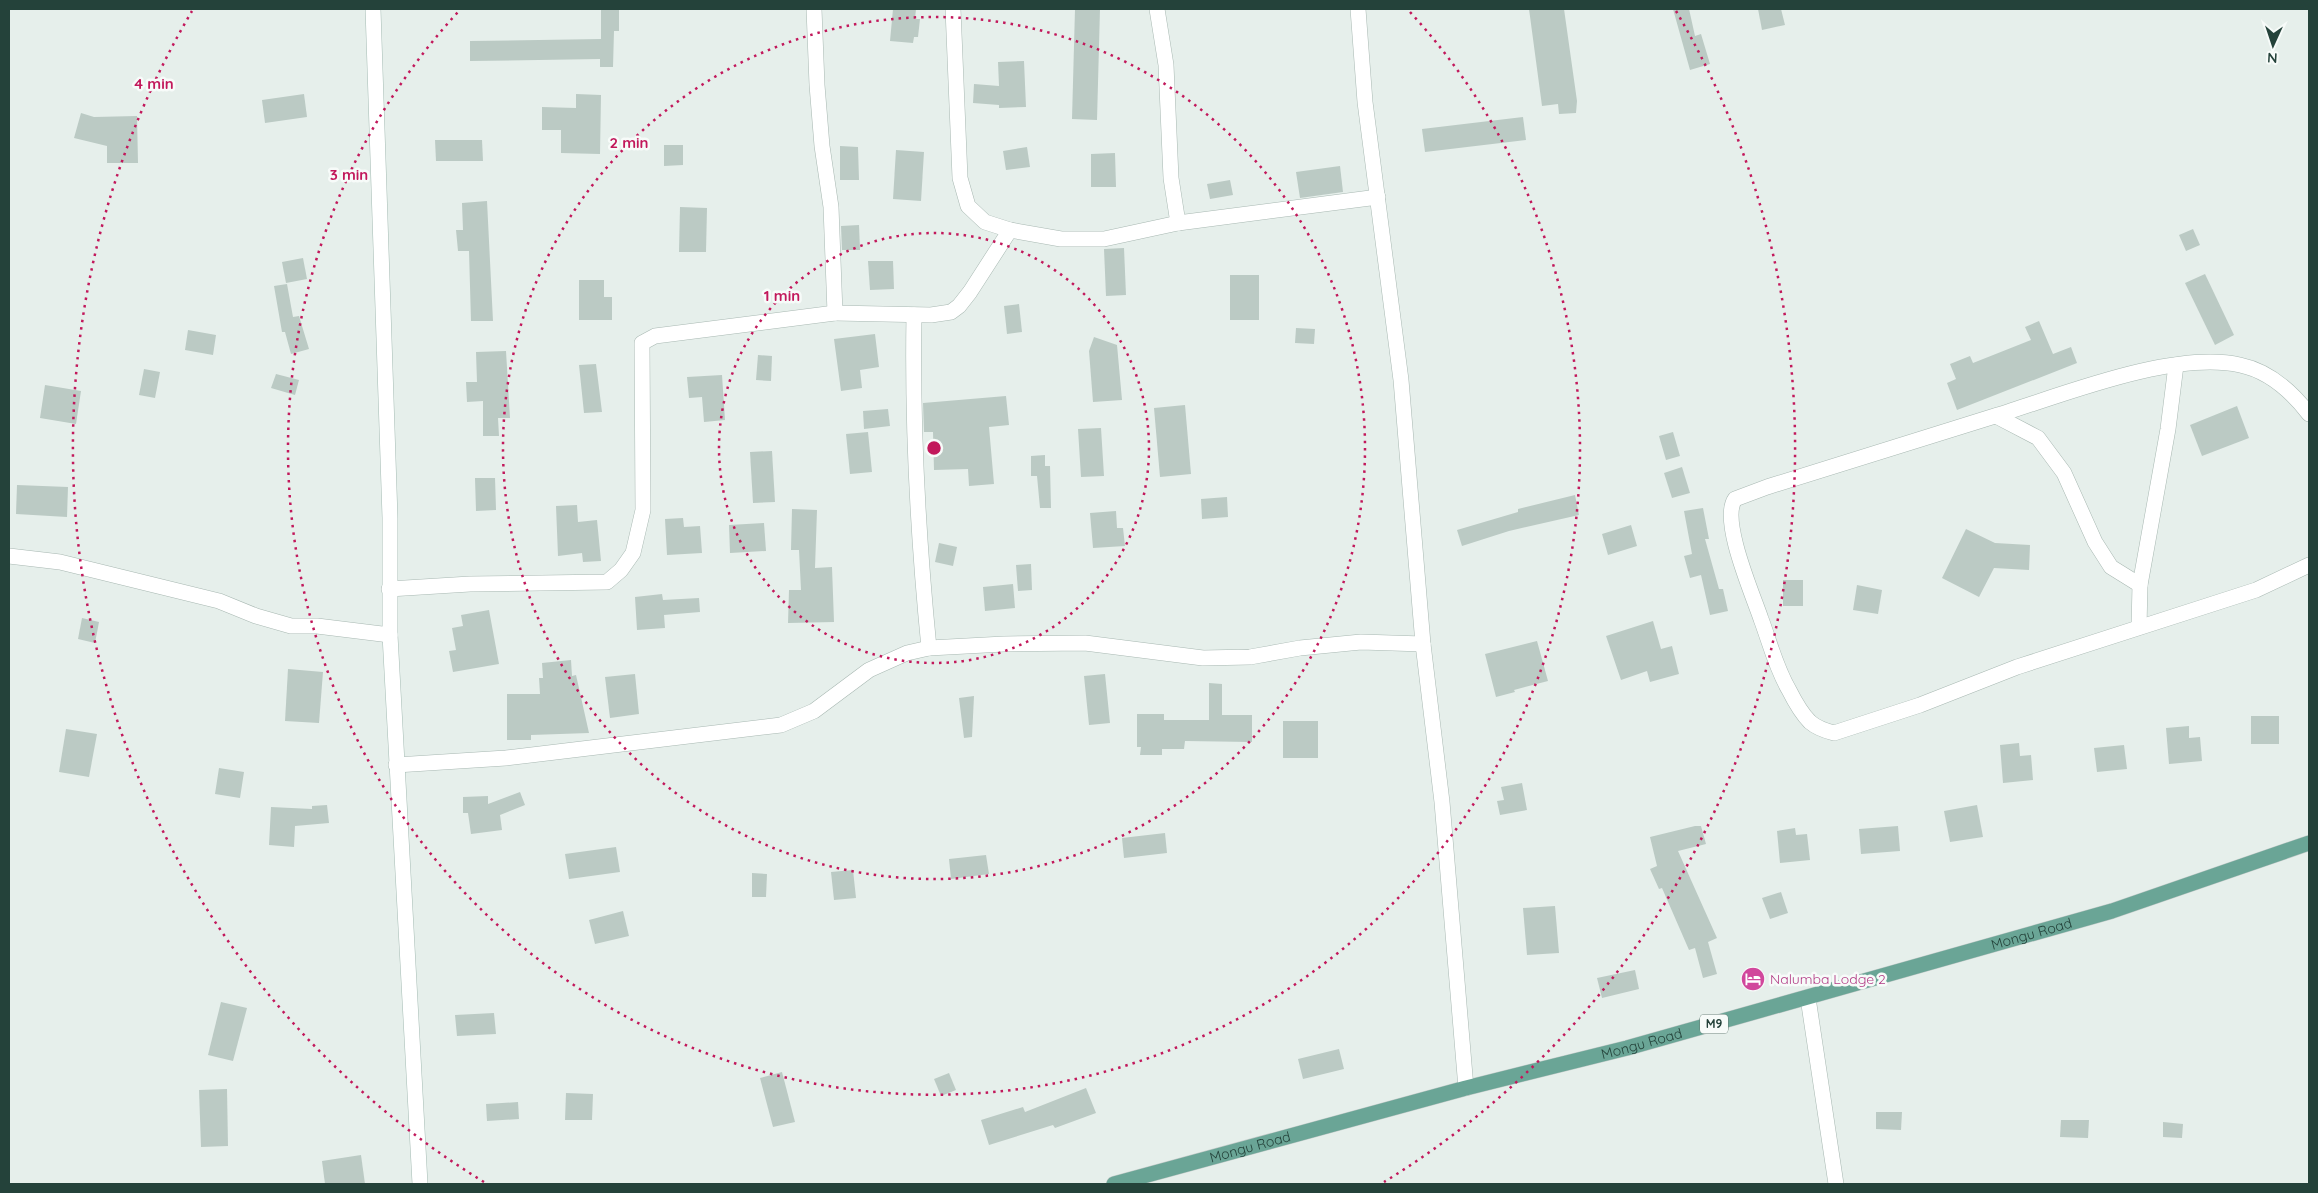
<svg xmlns="http://www.w3.org/2000/svg" width="2318" height="1193" viewBox="0 0 2318 1193" font-family="Quicksand,sans-serif">
  <style>
    .building { fill: #bbcac4 }
    .lines { fill: none; stroke-linecap: round; stroke-linejoin: round }
    .street-casing { stroke: #a8b8b2; stroke-width: 16 }
    .secondary-casing { stroke: #a4bbb3; stroke-width: 16 }
    .primary-casing { stroke: #c2cac8; stroke-width: 16 }
    .street { stroke: #fff; stroke-width: 15 }
    .secondary { stroke: #fff; stroke-width: 15 }
    .primary { stroke: #6aa596; stroke-width: 15 }
    .ring { fill: none; stroke: #c2185b; stroke-width: 2.5; stroke-dasharray: 2.5 5 }
    .labels { text-anchor: middle; stroke-width: 5; stroke-linejoin: round; paint-order: stroke }
    .shield { fill: #f7fbf9; stroke: #637a73; stroke-width: 1 }
    .shield-label { font-size: 12px; font-weight: bold; fill: #24423a }
    .street-label { font-size: 14px; fill: #24423a; stroke: #f7fbf9 }
    .hotel-label { font-size: 14px; fill: #b23c85; stroke: #f7fbf9; text-anchor: start }
    .centre { fill: #c2185b; stroke: #f7fbf9; stroke-width: 2.5 }
    .ring-label { font-size: 15px; text-anchor: middle; font-weight: bold; fill: #c2185b; stroke: #f7fbf9; stroke-width: 5; stroke-linejoin: round; paint-order: stroke }
  </style>
  <rect width="100%" height="100%" fill="#e6efeb"/>
  <!-- building -->
  <g class="building">
    <polygon points="601,9 619,9 619,31 614,31 613,67 600,67 600,59 470,61 470,41 601,39"/>
    <polygon points="893,9 916,9 915,19 920,19 918,37 914,37 913,43 890,41"/>
    <polygon points="1075,9 1100,9 1097,120 1072,119"/>
    <polygon points="1529,9 1564,9 1577,101 1576,113 1559,114 1558,104 1542,106"/>
    <polygon points="1673,9 1689,9 1695,36 1701,34 1710,64 1690,70"/>
    <polygon points="1758,9 1781,9 1785,25 1762,30"/>
    <polygon points="1024,61 1026,107 999,108 999,105 973,103 974,84 999,86 998,62"/>
    <polygon points="304,94 307,117 265,123 262,100"/>
    <polygon points="576,94 601,95 600,154 561,153 561,130 542,130 542,107 576,108"/>
    <polygon points="81,113 94,117 137,116 138,163 107,163 107,146 74,138"/>
    <polygon points="1523,117 1526,140 1425,152 1422,129"/>
    <polygon points="435,140 482,140 483,161 436,161"/>
    <polygon points="664,145 683,145 683,165 664,166"/>
    <polygon points="840,146 858,147 859,180 840,180"/>
    <polygon points="1027,147 1030,167 1006,170 1003,151"/>
    <polygon points="896,150 924,152 921,201 893,199"/>
    <polygon points="1115,153 1116,187 1091,187 1091,154"/>
    <polygon points="1340,166 1343,192 1300,198 1296,172"/>
    <polygon points="1230,180 1233,195 1210,199 1207,184"/>
    <polygon points="487,201 493,321 471,321 469,251 458,251 456,230 463,230 462,203"/>
    <polygon points="680,207 707,208 706,252 679,252"/>
    <polygon points="859,225 860,250 842,250 841,226"/>
    <polygon points="2193,229 2200,245 2186,251 2179,235"/>
    <polygon points="1124,248 1126,295 1106,296 1104,249"/>
    <polygon points="303,258 307,279 286,283 282,262"/>
    <polygon points="868,261 893,261 894,289 870,290"/>
    <polygon points="2205,274 2234,335 2215,345 2185,283"/>
    <rect x="1230" y="275" width="29" height="45"/>
    <polygon points="579,280 604,280 604,297 612,297 612,320 579,320"/>
    <polygon points="287,284 293,317 299,316 309,349 291,354 285,332 282,332 274,286"/>
    <polygon points="1019,304 1022,332 1007,334 1004,306"/>
    <polygon points="2039,321 2053,354 2071,347 2077,363 1957,410 1947,383 1956,379 1950,364 1970,356 1973,363 2031,340 2025,327"/>
    <polygon points="1296,328 1315,329 1314,344 1295,343"/>
    <polygon points="188,330 216,335 213,355 185,350"/>
    <polygon points="875,334 879,367 860,370 862,388 841,391 834,339"/>
    <polygon points="1094,337 1117,345 1122,400 1093,402 1089,351"/>
    <polygon points="506,351 510,418 498,418 499,436 483,436 483,401 467,402 466,382 477,382 476,352"/>
    <polygon points="758,355 772,356 771,381 756,380"/>
    <polygon points="596,364 602,412 584,413 579,365"/>
    <polygon points="144,369 160,372 155,398 139,395"/>
    <polygon points="276,374 299,380 295,395 271,388"/>
    <polygon points="722,375 725,420 704,422 702,397 689,398 687,377"/>
    <polygon points="45,385 81,391 76,424 40,418"/>
    <polygon points="1006,396 1009,425 989,427 994,484 969,486 968,469 934,470 933,432 924,432 923,403"/>
    <polygon points="1185,405 1191,474 1160,477 1154,408"/>
    <polygon points="2237,406 2249,438 2202,456 2190,425"/>
    <polygon points="888,409 890,426 864,429 863,411"/>
    <polygon points="1101,428 1104,476 1081,477 1078,429"/>
    <polygon points="868,432 872,472 850,474 846,434"/>
    <polygon points="1673,432 1680,456 1666,460 1659,436"/>
    <polygon points="772,451 775,502 753,503 750,452"/>
    <polygon points="1045,455 1045,466 1050,466 1051,508 1040,508 1037,476 1031,476 1031,456"/>
    <polygon points="1682,467 1690,493 1672,498 1664,473"/>
    <polygon points="475,478 495,478 496,510 476,511"/>
    <polygon points="17,485 68,487 67,517 16,514"/>
    <polygon points="1575,495 1579,515 1509,531 1462,546 1457,530 1518,512 1518,509"/>
    <polygon points="1227,497 1228,517 1202,519 1201,499"/>
    <polygon points="577,505 578,522 597,520 601,561 583,562 582,553 558,556 556,506"/>
    <polygon points="1703,508 1709,539 1705,539 1719,589 1723,589 1728,611 1710,615 1701,575 1690,578 1684,556 1692,554 1684,511"/>
    <polygon points="792,509 817,510 815,568 832,567 834,622 788,623 789,590 801,590 799,550 791,550"/>
    <polygon points="1116,511 1117,528 1123,528 1125,546 1093,548 1090,513"/>
    <polygon points="683,518 684,527 700,526 702,553 667,555 665,519"/>
    <polygon points="764,523 766,551 730,553 729,525"/>
    <polygon points="1631,525 1637,546 1608,555 1602,534"/>
    <polygon points="1966,529 1995,543 2030,545 2029,570 1994,568 1979,597 1942,578"/>
    <polygon points="939,543 957,547 953,566 935,562"/>
    <polygon points="1031,564 1032,590 1018,591 1016,565"/>
    <rect x="1783" y="580" width="20" height="26"/>
    <polygon points="1013,584 1015,608 985,611 983,587"/>
    <polygon points="1857,585 1882,590 1878,614 1853,610"/>
    <polygon points="662,594 663,600 699,598 700,612 664,615 665,628 637,630 635,597"/>
    <polygon points="489,610 499,664 453,672 449,651 456,650 452,628 463,626 461,615"/>
    <polygon points="82,618 99,622 95,643 78,639"/>
    <polygon points="1653,621 1661,649 1672,646 1679,674 1650,682 1647,671 1621,680 1606,636"/>
    <polygon points="1537,641 1548,681 1514,690 1515,692 1496,697 1485,654"/>
    <polygon points="571,660 572,676 576,675 589,733 531,735 531,740 507,740 507,694 540,694 539,678 543,678 542,663"/>
    <polygon points="288,669 323,672 319,723 285,721"/>
    <polygon points="635,674 639,714 610,718 605,677"/>
    <polygon points="1105,674 1110,723 1089,725 1084,676"/>
    <polygon points="1209,683 1222,684 1222,715 1252,715 1252,742 1185,741 1184,749 1162,749 1162,755 1140,755 1141,747 1137,747 1137,714 1164,714 1164,720 1209,720"/>
    <polygon points="974,696 972,737 964,738 959,698"/>
    <rect x="2251" y="716" width="28" height="28"/>
    <rect x="1283" y="721" width="35" height="37"/>
    <polygon points="2189,726 2189,738 2200,737 2202,761 2169,764 2166,728"/>
    <polygon points="66,729 97,734 89,777 59,772"/>
    <polygon points="2019,743 2020,756 2031,755 2033,780 2003,783 2000,745"/>
    <polygon points="2124,745 2127,769 2097,772 2094,748"/>
    <polygon points="219,768 244,772 240,798 215,794"/>
    <polygon points="1522,783 1527,810 1500,815 1497,801 1504,800 1501,787"/>
    <polygon points="520,792 525,805 500,815 502,830 471,834 468,813 463,813 463,797 488,796 488,804"/>
    <polygon points="327,805 329,823 295,826 294,847 269,845 271,807 312,809 312,806"/>
    <polygon points="1977,805 1983,837 1950,842 1944,811"/>
    <polygon points="1695,826 1701,826 1706,844 1678,851 1717,938 1708,942 1717,974 1703,978 1695,948 1689,950 1662,888 1659,889 1650,869 1657,866 1650,837"/>
    <polygon points="1898,826 1900,851 1861,854 1859,829"/>
    <polygon points="1795,828 1796,835 1807,834 1810,860 1780,863 1777,831"/>
    <polygon points="1165,833 1167,853 1124,858 1122,838"/>
    <polygon points="616,847 620,872 569,879 565,854"/>
    <polygon points="986,855 989,874 951,879 949,859"/>
    <polygon points="853,870 856,898 834,900 831,872"/>
    <polygon points="752,873 767,874 766,897 752,897"/>
    <polygon points="1781,892 1788,913 1770,919 1762,898"/>
    <polygon points="1555,906 1559,953 1527,955 1523,908"/>
    <polygon points="623,911 629,936 595,944 589,920"/>
    <polygon points="1635,970 1639,989 1602,998 1597,978"/>
    <polygon points="221,1002 247,1008 233,1061 208,1055"/>
    <polygon points="494,1013 496,1034 457,1036 455,1015"/>
    <polygon points="1339,1049 1344,1069 1303,1079 1298,1059"/>
    <polygon points="782,1072 795,1122 773,1127 760,1078"/>
    <polygon points="949,1073 956,1090 941,1096 934,1079"/>
    <polygon points="1086,1088 1096,1113 1055,1128 1053,1125 989,1145 981,1120 1023,1107 1025,1112"/>
    <polygon points="227,1089 228,1146 201,1147 199,1090"/>
    <polygon points="566,1093 593,1094 592,1120 565,1120"/>
    <polygon points="518,1102 519,1119 487,1121 486,1104"/>
    <polygon points="1876,1112 1902,1112 1901,1130 1876,1129"/>
    <polygon points="2061,1120 2089,1120 2088,1138 2060,1137"/>
    <polygon points="2163,1122 2183,1124 2182,1138 2163,1137"/>
    <polygon points="361,1155 365,1184 325,1184 322,1161"/>
  </g>
  <g class="lines">
    <!-- street casing -->
    <g class="street-casing">
      <g id="street">
        <polyline points="814,9 817,85 822,146 831,207 835,313 931,315 951,312 959,306 970,292 1010,230"/>
        <polyline points="953,9 960,178 968,206 985,222 1010,230 1061,239 1104,239 1178,223 1378,197"/>
        <polyline points="1157,9 1166,65 1171,178 1178,223"/>
        <polyline points="1358,9 1365,102 1401,380 1423,644 1442,802 1466,1088"/>
        <path d="M914 315C912 427 918 537 929 648"/>
        <path d="M2309 414C2292 392 2269 371 2240 365 2174 350 2062 395 1998 415 1921 439 1844 463 1767 487L1735 499C1720 520 1753 595 1761 619 1770 643 1776 668 1789 690 1794 700 1802 714 1810 722 1817 728 1826 731 1834 733L1920 705 2017 667 2256 590 2309 565"/>
        <polyline points="1996,416 2038,438 2064,473 2095,542 2111,567 2140,585"/>
        <polyline points="9,556 60,562 219,601 256,616 291,626 317,626 390,635"/>
        <polyline points="389,589 470,584 607,582 621,570 633,553 643,510 642,343 655,336 835,313"/>
        <polyline points="2139,627 2140,585 2168,429 2176,365"/>
        <polyline points="396,765 506,758 781,725 814,711 869,670 907,653 929,648 1004,644 1085,643 1203,658 1250,657 1300,648 1361,642 1423,644"/>
        <polyline points="1808,998 1836,1184"/>
      </g>
    </g>
    <!-- secondary casing -->
    <g class="secondary-casing">
      <polyline id="secondary" points="373,9 390,518 390,635 420,1184"/>
    </g>
    <!-- primary casing -->
    <g class="primary-casing">
      <g id="primary">
        <path id="s1" d="M1114 1184 1466 1088 1627 1048 2112 911 2309 843"/>
      </g>
    </g>
    <!-- street -->
    <use href="#street" class="street"/>
    <!-- secondary -->
    <use href="#secondary" class="secondary"/>
    <!-- primary -->
    <use href="#primary" class="primary"/>
  </g>
  <!-- distance rings -->
  <g class="ring">
    <circle cx="934" cy="448" r="215"/>
    <circle cx="934" cy="448" r="431"/>
    <path d="M1410 12A646 646 0 1 1 458 12"/>
    <path d="M484 1182A861 861 0 0 1 192 11M1676 11A861 861 0 0 1 1384 1182"/>
  </g>
  <!-- icons -->
  <defs>
    <g id="hotel-disc" transform="scale(1.25)"><circle r="9.5" fill="#d1479c" stroke="#f7fbf9"/><path d="M-6-4.5h1.5V1H6V5H4.5V3h-9V5H-6ZM-4 0a1.8 1.8 0 1 1 3.6 0ZM.5 0V-2.5h3Q6-2.5 6 0Z" fill="#fff"/></g>
  </defs>
  <g fill-rule="evenodd">
    <use href="#hotel-disc" x="1753" y="979"/>
  </g>
  <g class="labels">
    <!-- shield labels -->
    <rect class="shield" x="1700" y="1014.5" width="28" height="19" rx="4"/>
    <g class="shield-label">
      <text x="1714" y="1028">M9</text>
    </g>
    <!-- street labels -->
    <g class="street-label">
      <text dy="5" stroke="none"><textPath href="#s1" startOffset="951">Mongu Road</textPath></text>
      <text dy="5" stroke="none"><textPath href="#s1" startOffset="546">Mongu Road</textPath></text>
      <text dy="5" stroke="none"><textPath href="#s1" startOffset="141">Mongu Road</textPath></text>
    </g>
    <!-- hotel labels -->
    <g class="hotel-label">
      <text x="1770" y="984">Nalumba Lodge 2</text>
    </g>
  </g>
  <circle cx="934" cy="448" r="8" class="centre"/>
  <g class="ring-label">
    <text x="154" y="89">4 min</text>
    <text x="629" y="148">2 min</text>
    <text x="349" y="180">3 min</text>
    <text x="782" y="301">1 min</text>
  </g>
  <!-- border -->
  <rect width="2318" height="1193" fill="none" stroke="#24423a" stroke-width="20"/>
  <!-- north arrow -->
  <g transform="translate(2273 45) rotate(183)" stroke="#f7fbf9" stroke-width="4" paint-order="stroke">
  <path d="M0-4L9 19L0 12L-9 19Z" fill="#24423a"/>
  <text y="-8" font-size="14" font-weight="bold" text-anchor="middle" fill="#24423a">N</text>
  </g>
</svg>
